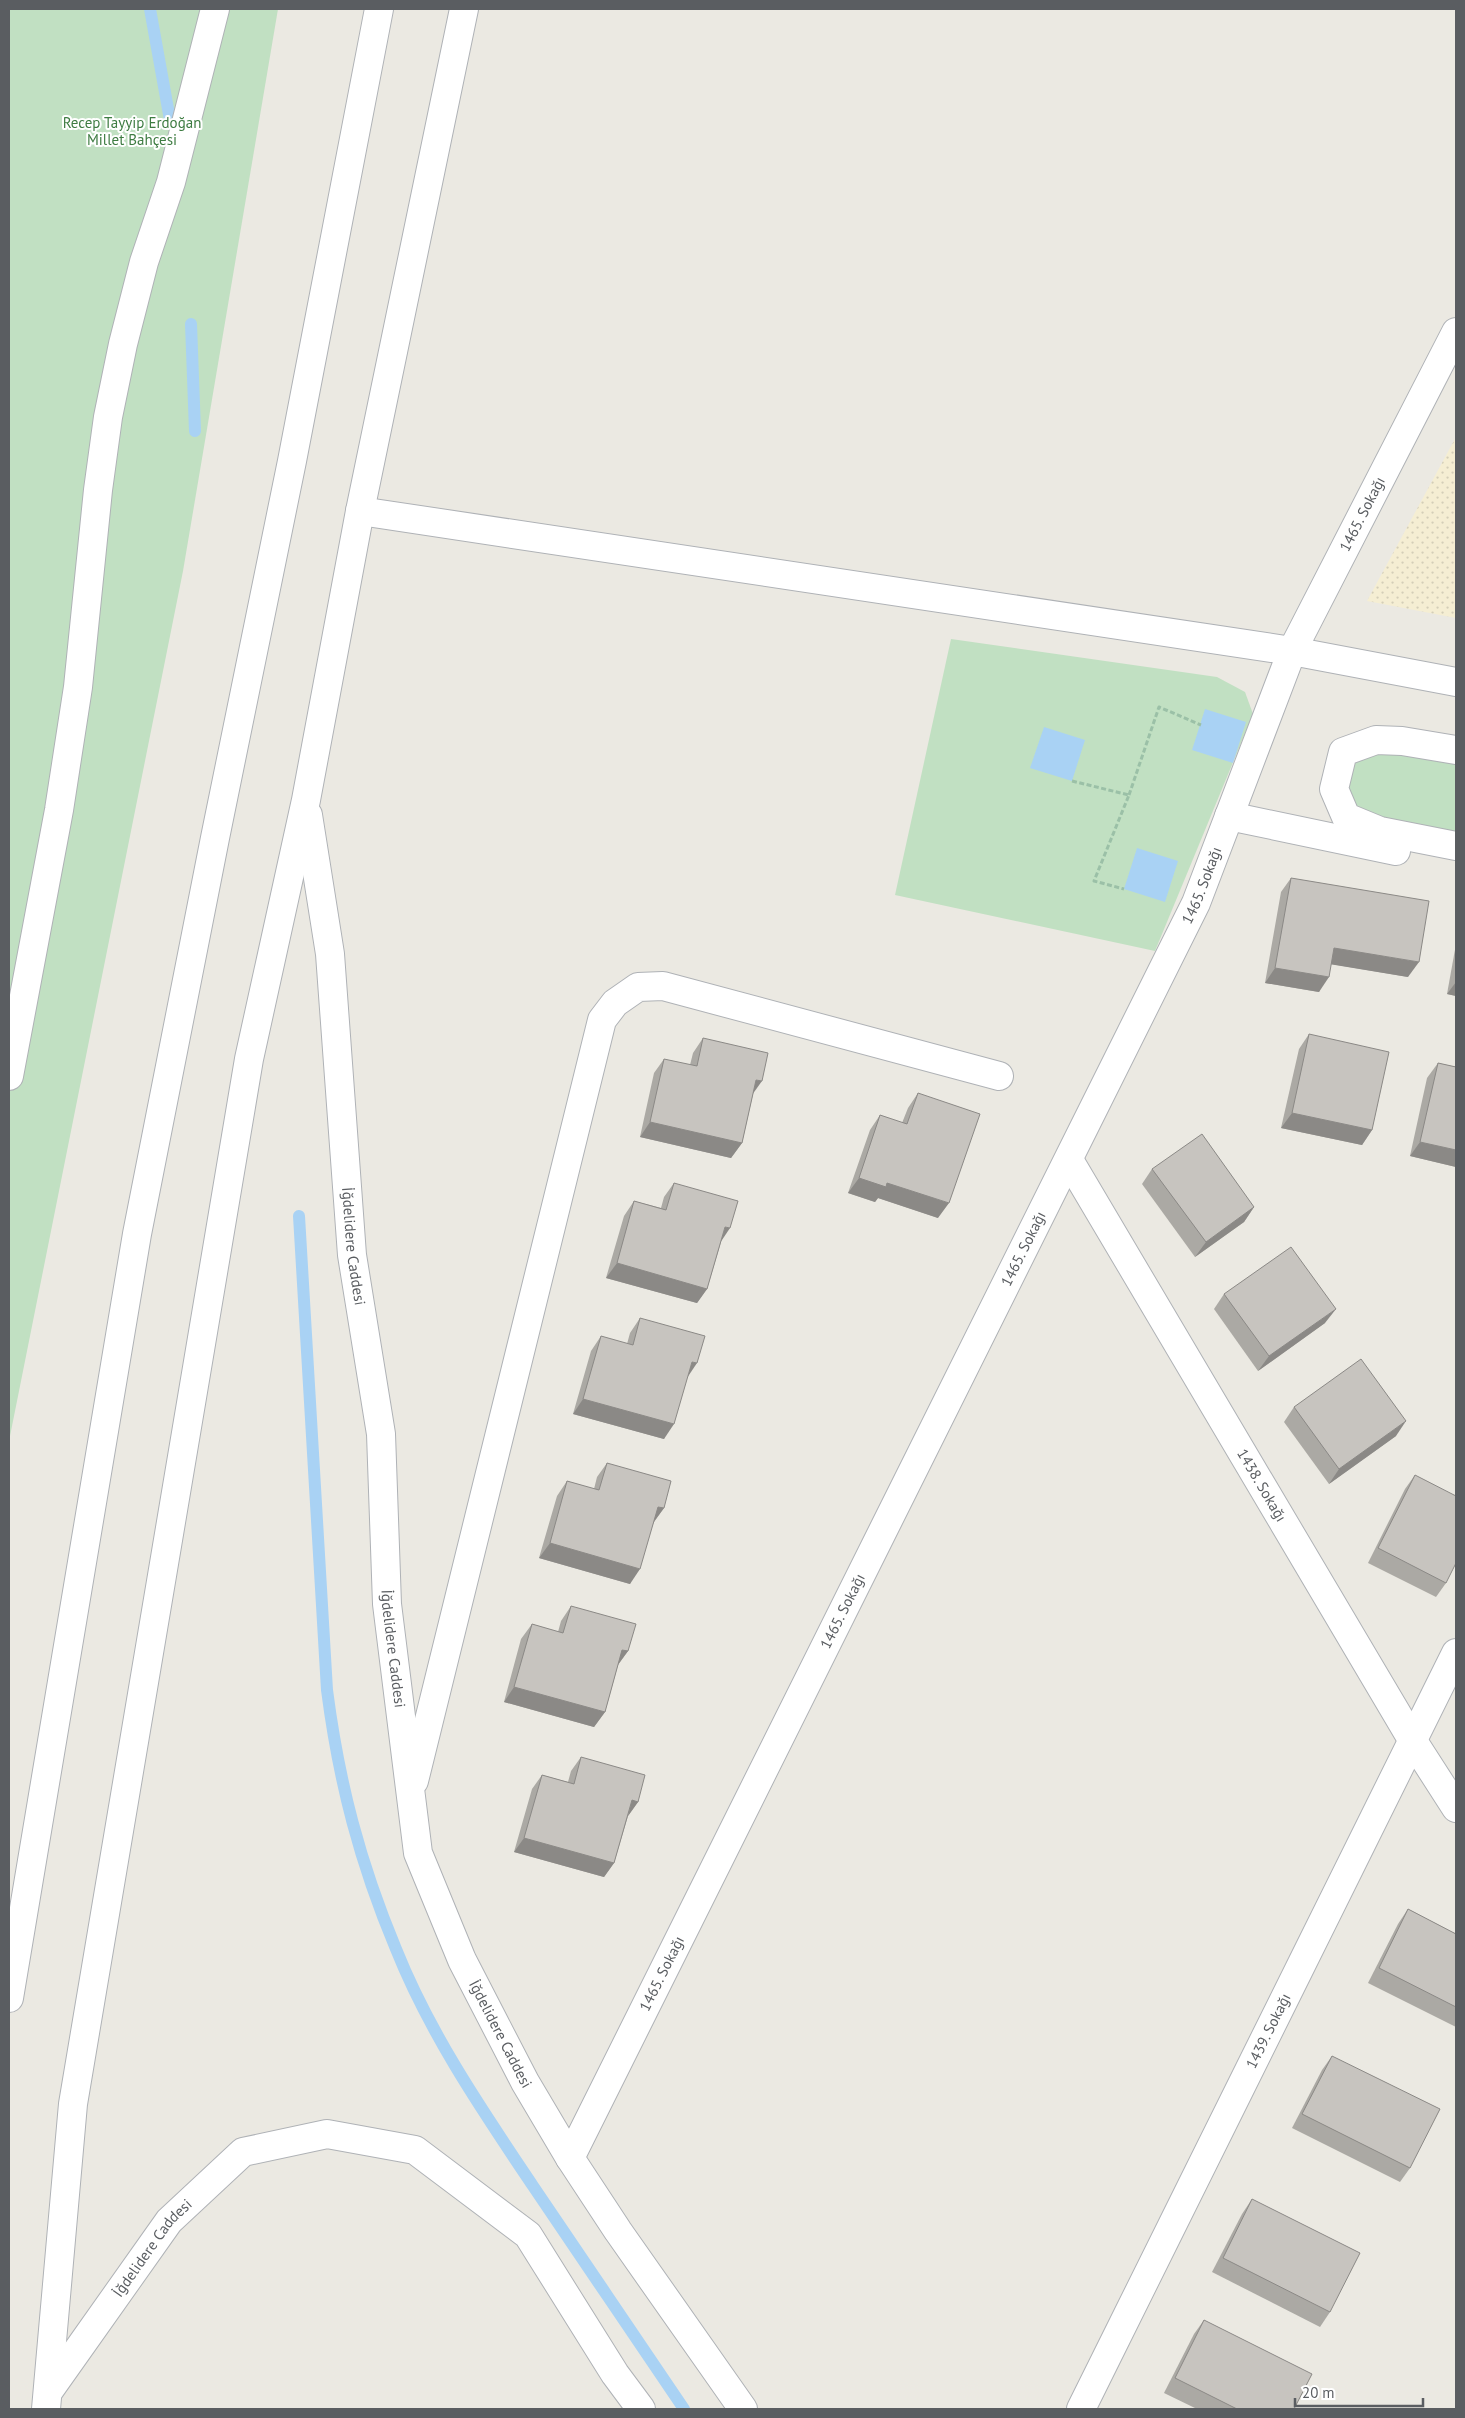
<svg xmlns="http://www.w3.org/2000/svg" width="1465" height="2418" viewBox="0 0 1465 2418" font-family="'PT Sans',sans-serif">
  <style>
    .sand { fill: url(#sand-dots) }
    .green { fill: #c1e0c2 }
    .water { fill: #a9d2f4 }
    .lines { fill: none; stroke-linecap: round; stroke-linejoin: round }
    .stream { stroke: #a9d2f4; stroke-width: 12 }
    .minor-casing { stroke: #afb2b6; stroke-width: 30 }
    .path { stroke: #9bc0a7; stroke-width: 3; stroke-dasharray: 5 2.5; stroke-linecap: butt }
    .minor { stroke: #fff; stroke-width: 28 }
    .wall { fill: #aba9a4 }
    .shaded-wall { fill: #8b8986 }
    .building { fill: #c7c4bf; stroke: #8b8986 }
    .labels { text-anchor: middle; stroke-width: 4; stroke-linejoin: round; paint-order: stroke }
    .park-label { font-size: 15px; fill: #3e7c42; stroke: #fff }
    .street-label { font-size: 15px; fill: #5a5d61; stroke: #fff }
  </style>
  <defs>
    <pattern id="sand-dots" width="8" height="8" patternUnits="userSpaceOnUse" patternTransform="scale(1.25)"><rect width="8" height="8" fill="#f5eed3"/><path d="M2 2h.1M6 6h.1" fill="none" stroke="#d4ceb8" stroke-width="1.8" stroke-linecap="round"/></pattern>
  </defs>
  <rect width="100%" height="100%" fill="#ebe9e2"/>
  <!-- sand -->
  <polygon class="sand" points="1456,437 1456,618 1367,601"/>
  <!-- green -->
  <g class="green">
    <polygon points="9,9 278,9 183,571 9,1441"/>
    <polygon points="951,639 1217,677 1245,692 1253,714 1155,951 895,895"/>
    <polygon points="1456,750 1456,846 1346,817 1343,752"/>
  </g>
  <!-- water -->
  <g class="water">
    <polygon points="1205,709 1246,722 1233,763 1192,750"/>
    <polygon points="1044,727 1085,740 1072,781 1030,768"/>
    <polygon points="1137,848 1178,861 1165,902 1124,889"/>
  </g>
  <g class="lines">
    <!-- stream -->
    <g class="stream">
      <polyline points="150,9 170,120"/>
      <polyline points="191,324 195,431"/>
      <path d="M299 1216 327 1690C339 1783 360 1863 396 1949 430 2034 482 2110 533 2186 583 2260 634 2335 684 2409"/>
    </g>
    <!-- minor casing -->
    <g class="minor-casing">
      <g id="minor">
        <polyline points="360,511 1292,651 1456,682"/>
        <polyline points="1456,750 1402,741 1376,740 1343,752 1334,789 1346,817 1380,831 1456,846"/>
        <path id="s1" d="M308 815 330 954 352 1255 381 1434 387 1604 418 1853 462 1960 525 2082 570 2158 618 2231 743 2409"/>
        <polyline points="1229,816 1396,851"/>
        <polyline points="9,1076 59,810 78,687 98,490 108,417 123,344 144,262 171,182 215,9"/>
        <path id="s2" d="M1069 1160 1413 1741 1456 1808"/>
        <polyline points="414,1781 602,1020 615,1003 638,987 663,986 999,1076"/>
        <polyline points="9,1998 137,1234 215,838 292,461 379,9"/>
        <path id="s3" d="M570 2158 1196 903 1292 651 1456 332"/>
        <path id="s4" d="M48 2392 169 2221 243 2152 327 2134 415 2150 528 2235 615 2374 641 2409"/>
        <polyline points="46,2409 73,2104 249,1059 306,800 360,511 464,9"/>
        <path id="s5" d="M1081 2409 1456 1653"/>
      </g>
    </g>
    <!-- path -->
    <g class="path">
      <polyline points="1072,781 1129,795 1094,881 1124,889"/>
      <polyline points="1129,795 1159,707 1201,725"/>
    </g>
    <!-- minor -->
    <use href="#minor" class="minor"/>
  </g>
  <!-- wall -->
  <g class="wall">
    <polygon points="1291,878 1408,977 1331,964 1319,992 1265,983 1281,892"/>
    <polygon points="1456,944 1456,996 1447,994"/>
    <polygon points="1309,1034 1372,1130 1362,1145 1281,1128 1299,1049"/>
    <polygon points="703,1038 753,1094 742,1143 731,1158 640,1137 654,1073 664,1059 690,1065 693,1053"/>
    <polygon points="1438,1063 1456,1067 1456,1167 1410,1156 1427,1078"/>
    <polygon points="918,1093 938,1218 878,1198 875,1202 848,1193 870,1130 880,1115 902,1123 908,1108"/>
    <polygon points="1152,1169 1254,1207 1244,1222 1195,1257 1142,1184"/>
    <polygon points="674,1183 721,1242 707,1289 697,1303 606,1278 624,1216 634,1201 661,1208 664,1197"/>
    <polygon points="1224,1294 1325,1323 1258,1371 1214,1309"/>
    <polygon points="640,1318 687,1377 664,1439 573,1414 591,1351 601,1336 627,1344 630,1333"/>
    <polygon points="1294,1407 1396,1436 1329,1484 1284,1422"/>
    <polygon points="607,1463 664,1508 654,1522 630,1584 539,1558 557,1496 567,1481 594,1489 597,1477"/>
    <polygon points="1415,1475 1446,1583 1436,1597 1368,1563 1405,1489"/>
    <polygon points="571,1606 628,1651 618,1665 605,1712 594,1727 504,1702 521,1639 532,1624 558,1632 561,1621"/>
    <polygon points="581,1757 638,1802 628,1816 614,1863 604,1877 514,1852 532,1789 542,1775 568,1782 571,1771"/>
    <polygon points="1408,1909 1456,1934 1456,2027 1368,1983 1398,1924"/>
    <polygon points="1332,2056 1410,2168 1400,2182 1292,2128 1322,2070"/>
    <polygon points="1252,2199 1330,2312 1320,2327 1212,2272 1242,2214"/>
    <polygon points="1204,2320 1294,2409 1197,2409 1164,2393 1194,2334"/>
  </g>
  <!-- shaded-wall -->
  <g class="shaded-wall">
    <polygon points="1334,948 1419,962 1408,977 1323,963"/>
    <polygon points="1275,968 1329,977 1319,992 1265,983"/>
    <polygon points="1456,982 1456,996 1447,994"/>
    <polygon points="756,1080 762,1081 752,1095"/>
    <polygon points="1292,1113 1372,1130 1362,1145 1281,1128"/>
    <polygon points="650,1122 742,1143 731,1158 640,1137"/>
    <polygon points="1420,1142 1456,1150 1456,1167 1410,1156"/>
    <polygon points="859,1178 887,1183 949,1203 938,1218 878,1198 875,1202 848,1193"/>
    <polygon points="1254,1207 1244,1222 1195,1257 1206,1242"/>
    <polygon points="725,1227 730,1228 720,1243"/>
    <polygon points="617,1263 707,1289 697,1303 606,1278"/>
    <polygon points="1336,1309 1325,1323 1258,1371 1269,1356"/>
    <polygon points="692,1362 697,1363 687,1378"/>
    <polygon points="583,1399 674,1424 664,1439 573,1414"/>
    <polygon points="1406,1421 1396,1436 1329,1484 1339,1469"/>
    <polygon points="658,1507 664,1508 653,1523"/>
    <polygon points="550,1543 640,1569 630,1584 539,1558"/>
    <polygon points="622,1650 628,1651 617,1666"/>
    <polygon points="514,1687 605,1712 594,1727 504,1702"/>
    <polygon points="632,1800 638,1802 628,1816"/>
    <polygon points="524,1838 614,1863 604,1877 514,1852"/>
  </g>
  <!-- building -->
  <g class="building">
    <polygon points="1291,878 1429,901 1419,962 1334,948 1329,977 1275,968"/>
    <polygon points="1309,1034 1389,1052 1372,1130 1292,1113"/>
    <polygon points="703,1038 768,1053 762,1081 756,1080 742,1143 650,1122 664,1059 697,1066"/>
    <polygon points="1438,1063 1456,1067 1456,1150 1420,1142"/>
    <polygon points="918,1093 980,1114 949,1203 887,1183 886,1187 859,1178 880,1115 907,1124"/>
    <polygon points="1202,1134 1254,1207 1206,1242 1152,1169"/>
    <polygon points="674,1183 738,1201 730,1228 725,1227 707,1289 617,1263 634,1201 666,1210"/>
    <polygon points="1291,1247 1336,1309 1269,1356 1224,1294"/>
    <polygon points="640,1318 705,1336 697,1363 692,1362 674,1424 583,1399 601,1336 633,1345"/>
    <polygon points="1361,1359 1406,1421 1339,1469 1294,1407"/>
    <polygon points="607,1463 671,1481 664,1508 658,1507 640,1569 550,1543 567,1481 599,1490"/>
    <polygon points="1415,1475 1456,1496 1456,1563 1446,1583 1378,1548"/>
    <polygon points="571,1606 636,1624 628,1651 622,1650 605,1712 514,1687 532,1624 563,1633"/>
    <polygon points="581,1757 645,1775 638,1802 632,1800 614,1863 524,1838 542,1775 574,1784"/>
    <polygon points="1408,1909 1456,1934 1456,2007 1379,1968"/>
    <polygon points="1332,2056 1440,2109 1410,2168 1302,2114"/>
    <polygon points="1252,2199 1360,2253 1330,2312 1223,2258"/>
    <polygon points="1204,2320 1312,2374 1294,2409 1237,2409 1175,2378"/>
  </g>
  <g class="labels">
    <!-- park labels -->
    <g class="park-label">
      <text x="132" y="128">Recep Tayyip Erdoğan<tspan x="132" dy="17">Millet Bahçesi</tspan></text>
    </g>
    <!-- street labels -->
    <g class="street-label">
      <text dy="5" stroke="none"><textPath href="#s3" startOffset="1826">1465. Sokağı</textPath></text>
      <text dy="5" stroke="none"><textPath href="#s3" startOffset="1421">1465. Sokağı</textPath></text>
      <text dy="5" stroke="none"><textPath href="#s1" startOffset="434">İğdelidere Caddesi</textPath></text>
      <text dy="5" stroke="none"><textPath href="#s3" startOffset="1016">1465. Sokağı</textPath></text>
      <text dy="5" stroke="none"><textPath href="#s2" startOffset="378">1438. Sokağı</textPath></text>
      <text dy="5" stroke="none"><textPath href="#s3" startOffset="611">1465. Sokağı</textPath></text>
      <text dy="5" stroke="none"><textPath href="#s1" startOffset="839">İğdelidere Caddesi</textPath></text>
      <text dy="5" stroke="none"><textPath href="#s3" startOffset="206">1465. Sokağı</textPath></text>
      <text dy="5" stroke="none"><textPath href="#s5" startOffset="422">1439. Sokağı</textPath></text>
      <text dy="5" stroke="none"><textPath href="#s1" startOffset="1244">İğdelidere Caddesi</textPath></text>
      <text dy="5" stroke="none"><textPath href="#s4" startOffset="178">İğdelidere Caddesi</textPath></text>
    </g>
  </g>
  <!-- border -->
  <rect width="1465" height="2418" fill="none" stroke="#5a5d61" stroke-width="20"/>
  <!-- scale -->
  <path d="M1295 2398v8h128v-8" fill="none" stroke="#5a5d61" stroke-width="2.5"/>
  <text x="1302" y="2398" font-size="15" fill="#5a5d61" stroke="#ffffff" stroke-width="4" paint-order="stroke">20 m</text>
</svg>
